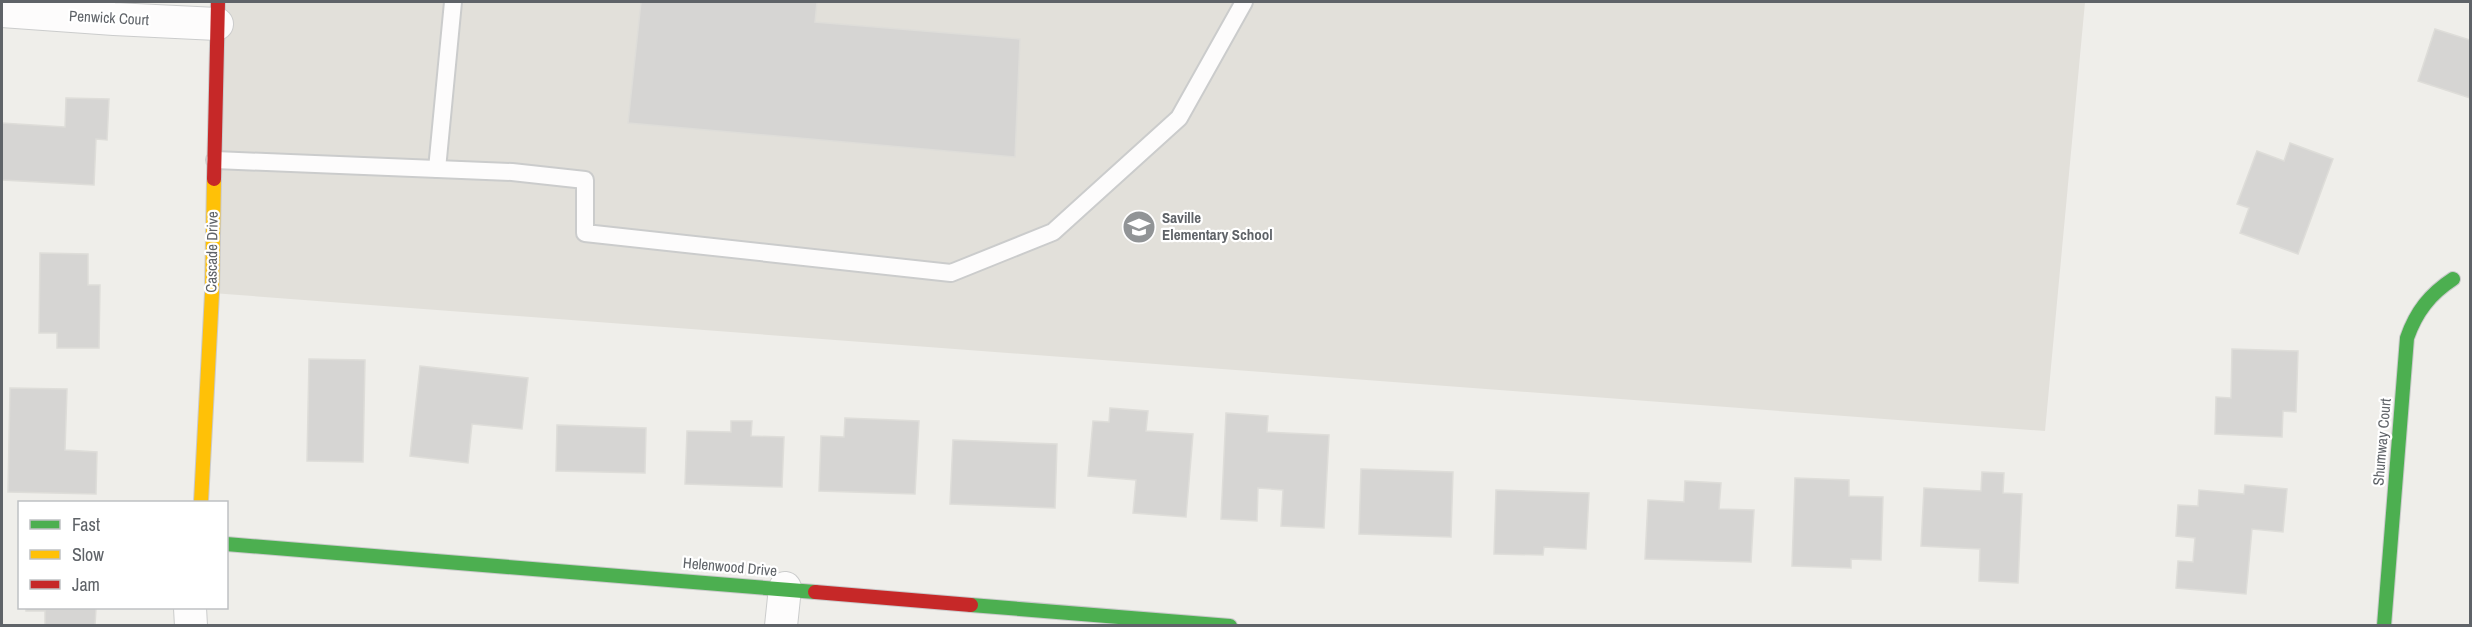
<svg xmlns="http://www.w3.org/2000/svg" width="2472" height="627" viewBox="0 0 2472 627" font-family="'Archivo Narrow',sans-serif">
  <style>
    .education { fill: #e2e0da }
    .building { fill: #d6d5d3; stroke: #deddd9; stroke-width: 1.5 }
    .lines { fill: none; stroke-linecap: round; stroke-linejoin: round }
    .lane-casing { stroke: #cbcccc; stroke-width: 20 }
    .street-casing { stroke: #cbcccc; stroke-width: 34 }
    .fast-casing { stroke: #cacacb; stroke-width: 16 }
    .slow-casing { stroke: #cacacb; stroke-width: 16 }
    .jam-casing { stroke: #cacacb; stroke-width: 16 }
    .lane { stroke: #fdfcfc; stroke-width: 16 }
    .street { stroke: #fdfcfc; stroke-width: 32 }
    .fast { stroke: #4caf50; stroke-width: 14 }
    .slow { stroke: #ffc107; stroke-width: 14 }
    .jam { stroke: #c62828; stroke-width: 14 }
    .labels { text-anchor: middle; stroke-width: 4.5; stroke-linejoin: round; paint-order: stroke }
    .street-label { font-size: 15px; fill: #5f6368; stroke: #fff }
    .poi-label { font-size: 15px; font-weight: bold; fill: #5f6368; stroke: #fff; text-anchor: start }
  </style>
  <rect width="100%" height="100%" fill="#efeeea"/>
  <!-- education -->
  <polygon class="education" points="218,2 2085,2 2045,431 212,293"/>
  <!-- building -->
  <g class="building">
    <polygon points="641,2 817,2 815,22 1020,39 1015,157 628,123"/>
    <polygon points="2435,29 2470,40 2470,98 2418,81"/>
    <polygon points="66,98 109,99 107,140 96,139 94,185 2,180 2,123 65,127"/>
    <polygon points="2290,143 2333,159 2298,254 2240,233 2249,208 2237,204 2257,151 2284,161"/>
    <polygon points="40,253 88,254 88,285 100,285 99,348 57,348 57,333 39,333"/>
    <polygon points="2232,349 2298,351 2296,412 2283,411 2282,437 2215,434 2216,397 2231,398"/>
    <polygon points="309,359 365,360 363,462 307,461"/>
    <polygon points="420,366 528,378 522,429 472,424 468,463 410,456"/>
    <polygon points="10,388 67,389 65,450 97,452 96,494 8,492"/>
    <polygon points="1110,408 1148,411 1146,431 1193,434 1186,517 1133,513 1136,480 1088,476 1093,421 1109,422"/>
    <polygon points="1226,413 1268,416 1267,432 1329,435 1324,528 1281,526 1283,490 1258,488 1257,521 1221,519"/>
    <polygon points="845,418 919,421 915,494 819,491 821,436 844,437"/>
    <polygon points="731,421 752,421 751,436 784,437 782,487 685,484 687,431 731,432"/>
    <polygon points="557,425 646,428 645,473 556,471"/>
    <polygon points="953,440 1057,444 1055,508 950,504"/>
    <polygon points="1361,469 1453,472 1451,537 1359,534"/>
    <polygon points="1982,472 2004,473 2003,493 2022,494 2018,583 1979,581 1980,549 1921,546 1924,488 1981,491"/>
    <polygon points="1795,478 1849,480 1849,496 1883,497 1881,560 1851,559 1851,568 1792,566"/>
    <polygon points="1685,481 1721,483 1719,509 1754,510 1751,562 1645,559 1648,500 1684,502"/>
    <polygon points="2245,485 2287,489 2283,532 2252,529 2246,594 2176,588 2178,561 2193,562 2195,538 2176,536 2178,505 2198,506 2199,490 2244,494"/>
    <polygon points="1496,490 1589,493 1586,549 1544,547 1543,555 1494,554"/>
    <polygon points="26,608 96,608 95,626 45,626 45,611 26,611"/>
  </g>
  <g class="lines">
    <!-- lane casing -->
    <g class="lane-casing">
      <g id="lane">
        <polyline points="215,160 512,172 585,180 585,233 951,273 1053,232 1179,118 1244,2"/>
        <polyline points="437,169 453,2"/>
      </g>
    </g>
    <!-- street casing -->
    <g class="street-casing">
      <g id="street">
        <polyline points="2,11 114,19 217,24"/>
        <polyline points="190,608 191,626"/>
        <polyline points="781,626 785,588"/>
      </g>
    </g>
    <!-- fast casing -->
    <g class="fast-casing">
      <g id="fast">
        <polyline points="226,544 815,592"/>
        <polyline points="971,605 1230,626"/>
        <path d="M2384 626 2407 338C2416 312 2430 294 2453 279"/>
      </g>
    </g>
    <!-- slow casing -->
    <g class="slow-casing">
      <polyline id="slow" points="201,502 212,293 214,179"/>
    </g>
    <!-- jam casing -->
    <g class="jam-casing">
      <g id="jam">
        <polyline points="214,179 218,2"/>
        <polyline points="815,592 971,605"/>
      </g>
    </g>
    <!-- lane -->
    <use href="#lane" class="lane"/>
    <!-- street -->
    <use href="#street" class="street"/>
    <!-- fast -->
    <use href="#fast" class="fast"/>
    <!-- slow -->
    <use href="#slow" class="slow"/>
    <!-- jam -->
    <use href="#jam" class="jam"/>
  </g>
  <!-- icons -->
  <defs>
    <g id="school-disc" transform="scale(1.725)"><circle r="9.5" fill="#919496" stroke="#fff"/><path d="M0-5L7-2L0 1L-7-2ZM-4 1L0 2.5L4 1V4Q0 6-4 4Z" fill="#fff"/></g>
  </defs>
  <g fill-rule="evenodd">
    <use href="#school-disc" x="1139" y="227"/>
  </g>
  <g class="labels">
    <!-- street labels -->
    <g class="street-label">
      <text transform="translate(109 18) rotate(3)" y="5">Penwick Court</text>
      <text transform="translate(212 252) rotate(-89)" y="5">Cascade Drive</text>
      <text transform="translate(2382 442) rotate(-85)" y="5">Shumway Court</text>
      <text transform="translate(730 567) rotate(5)" y="5">Helenwood Drive</text>
    </g>
    <!-- poi labels -->
    <g class="poi-label">
      <text x="1162" y="223">Saville<tspan x="1162" dy="17">Elementary School</tspan></text>
    </g>
  </g>
  <!-- border -->
  <rect width="2472" height="627" fill="none" stroke="#5f6368" stroke-width="6"/>
  <!-- legend -->
  <rect x="18" y="501" width="210" height="108" fill="#ffffff" stroke="#bfc1c3" stroke-width="1.5"/>
  <rect x="30" y="520" width="30" height="9" fill="#4caf50" stroke="#bfc1c3" stroke-width="1.5"/>
  <text x="72" y="531" font-size="18" fill="#5f6368">Fast</text>
  <rect x="30" y="550" width="30" height="9" fill="#ffc107" stroke="#bfc1c3" stroke-width="1.5"/>
  <text x="72" y="561" font-size="18" fill="#5f6368">Slow</text>
  <rect x="30" y="580" width="30" height="9" fill="#c62828" stroke="#bfc1c3" stroke-width="1.5"/>
  <text x="72" y="591" font-size="18" fill="#5f6368">Jam</text>
</svg>
